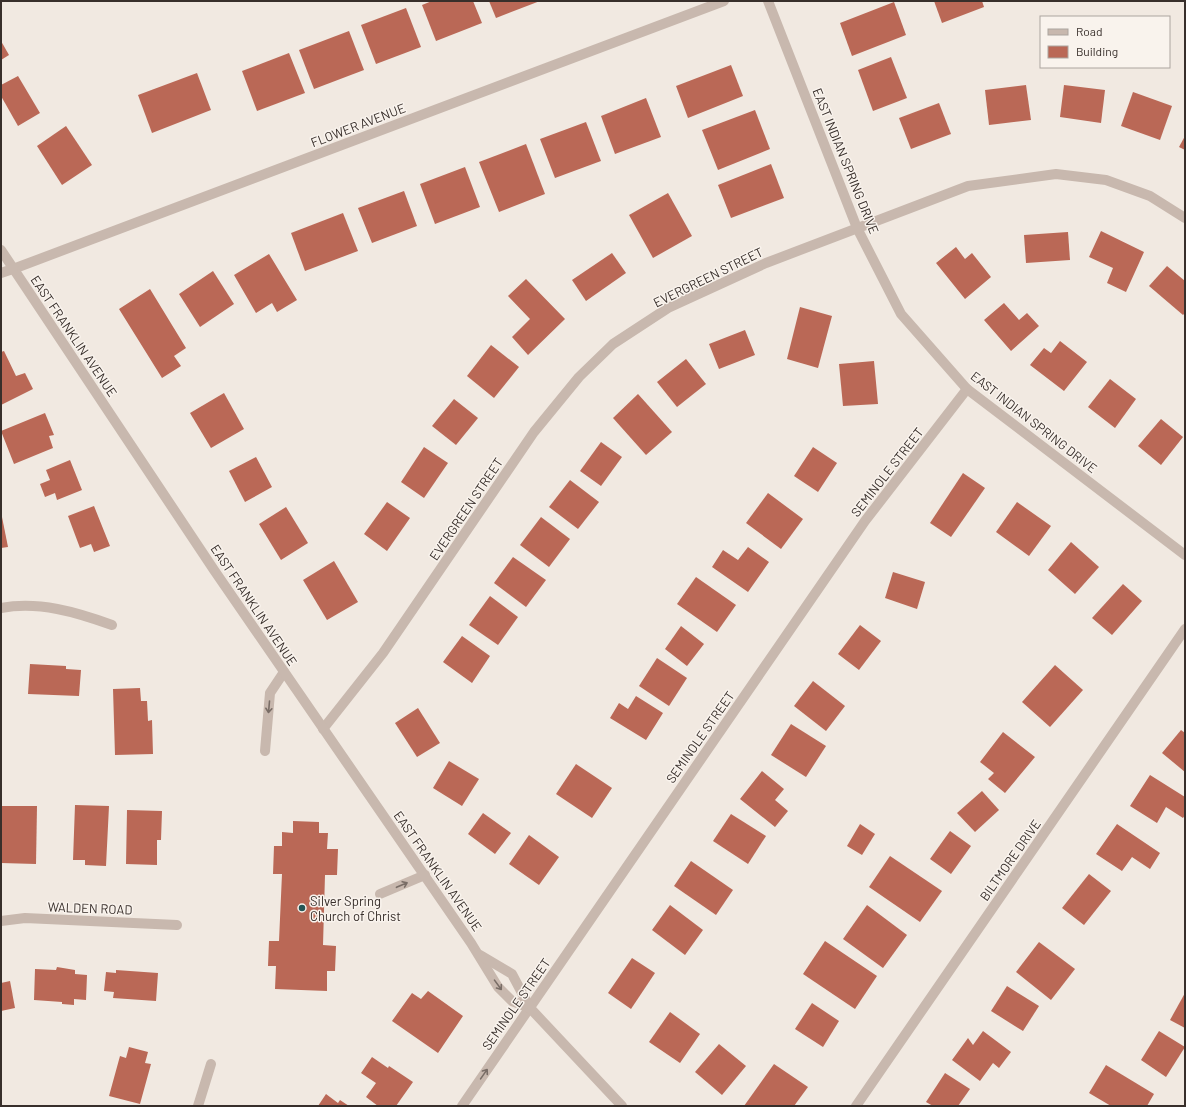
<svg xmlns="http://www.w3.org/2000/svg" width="1186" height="1107" viewBox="0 0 1186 1107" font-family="Barlow,sans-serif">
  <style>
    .building { fill: #ba6856 }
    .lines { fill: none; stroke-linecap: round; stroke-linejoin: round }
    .service { stroke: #c8b8ae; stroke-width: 10 }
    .minor { stroke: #c8b8ae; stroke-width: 10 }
    .tertiary { stroke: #c8b8ae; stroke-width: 10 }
    .oneway { stroke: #796d66 }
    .poi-dot { fill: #255555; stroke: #f9f3ed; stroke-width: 1.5 }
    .labels { text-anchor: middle; stroke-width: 3; stroke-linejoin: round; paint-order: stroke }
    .street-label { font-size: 13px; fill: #382f2b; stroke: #f9f3ed }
    .poi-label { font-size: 13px; fill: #382f2b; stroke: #f9f3ed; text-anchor: start }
  </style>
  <rect width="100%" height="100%" fill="#f1e9e1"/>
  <!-- building -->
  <g class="building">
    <polygon points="432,1 473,1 482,23 436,41 422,5"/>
    <polygon points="489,1 540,1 496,18"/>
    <polygon points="934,1 982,1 984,7 942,23"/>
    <polygon points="894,2 906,35 852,56 840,23"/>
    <polygon points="406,8 421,47 376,64 361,25"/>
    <polygon points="349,31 364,70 314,89 299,50"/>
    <polygon points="1,41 9,55 1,60"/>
    <polygon points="289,53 305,93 257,111 242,71"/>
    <polygon points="891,57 907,98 873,111 858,70"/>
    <polygon points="731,65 743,96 688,118 676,86"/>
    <polygon points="197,73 211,110 152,133 138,95"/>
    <polygon points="18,76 40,113 18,126 1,96 1,85"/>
    <polygon points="1026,85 1031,120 989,125 985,90"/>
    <polygon points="1064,85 1105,90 1101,123 1060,117"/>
    <polygon points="1133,92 1172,106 1160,140 1121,126"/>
    <polygon points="646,98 661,137 615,154 601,116"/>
    <polygon points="939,103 951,134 911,149 899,118"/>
    <polygon points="755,110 770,149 718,170 702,130"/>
    <polygon points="586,122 601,161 555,178 540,139"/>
    <polygon points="66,126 92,165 62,185 37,146"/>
    <polygon points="1185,136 1185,150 1179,147"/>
    <polygon points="526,144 545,194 499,212 479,162"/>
    <polygon points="771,164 784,198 731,218 718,185"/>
    <polygon points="465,167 480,207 435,224 420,184"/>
    <polygon points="404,191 417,226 372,243 358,208"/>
    <polygon points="668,193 692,236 653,258 629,215"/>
    <polygon points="343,213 358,251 305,271 291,233"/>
    <polygon points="1101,231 1144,252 1126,292 1107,283 1113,268 1089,257"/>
    <polygon points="1068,232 1070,260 1026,263 1024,235"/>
    <polygon points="956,247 965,259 972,253 991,277 965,299 936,263"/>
    <polygon points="612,253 626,273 586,301 572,280"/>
    <polygon points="269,254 297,300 277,312 272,303 256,313 234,275"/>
    <polygon points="1167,266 1185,281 1185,313 1183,315 1149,286"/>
    <polygon points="213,271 234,304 200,327 179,294"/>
    <polygon points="526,279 565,319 528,355 512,337 530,319 508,296"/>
    <polygon points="150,289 186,348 174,356 181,366 162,378 119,309"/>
    <polygon points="1004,303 1019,320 1027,313 1039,326 1011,351 984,320"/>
    <polygon points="800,307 832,316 818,368 787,359"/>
    <polygon points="745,330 755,355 719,369 709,344"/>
    <polygon points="1060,341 1087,362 1064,391 1030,365 1044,348 1051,353"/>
    <polygon points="491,345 519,367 494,398 467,376"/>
    <polygon points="4,351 16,376 25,373 33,389 1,405 1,352"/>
    <polygon points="686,359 706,384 677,407 657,382"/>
    <polygon points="874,361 878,404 843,406 839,364"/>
    <polygon points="1110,379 1136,399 1115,428 1088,407"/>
    <polygon points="224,393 244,429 211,448 190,413"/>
    <polygon points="638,394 672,432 646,455 613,418"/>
    <polygon points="454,399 478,418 456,445 432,426"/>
    <polygon points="45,413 54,435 49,436 53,448 14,464 1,431"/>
    <polygon points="1161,419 1183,437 1161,465 1138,446"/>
    <polygon points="601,442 622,457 601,486 580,471"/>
    <polygon points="424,447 448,463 424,498 401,482"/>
    <polygon points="813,447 837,463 818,492 794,476"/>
    <polygon points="256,457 272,487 245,502 229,471"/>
    <polygon points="70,460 82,490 57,500 55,493 45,497 40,484 50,480 46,470"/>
    <polygon points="963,473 985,488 951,537 930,523"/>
    <polygon points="570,480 599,502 578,529 549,507"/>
    <polygon points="768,493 803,519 781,549 746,523"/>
    <polygon points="387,502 410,518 387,551 364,534"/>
    <polygon points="1017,502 1051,526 1029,556 996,532"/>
    <polygon points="94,506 110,546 94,552 91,544 80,548 68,516"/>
    <polygon points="286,507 308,543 281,560 259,524"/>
    <polygon points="1,512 8,547 1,548"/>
    <polygon points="541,517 570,539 549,567 520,545"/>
    <polygon points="1071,542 1099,567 1075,594 1048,570"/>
    <polygon points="748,547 769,562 748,592 712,567 723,550 738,560"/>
    <polygon points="513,557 546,580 526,607 494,583"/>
    <polygon points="334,561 358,602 327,620 303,580"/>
    <polygon points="893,572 925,582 917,609 885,598"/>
    <polygon points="696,577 736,605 717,632 677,604"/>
    <polygon points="1123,584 1142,601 1112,635 1092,618"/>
    <polygon points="490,596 518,617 498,645 469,625"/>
    <polygon points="860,625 881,641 859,670 838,654"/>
    <polygon points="681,626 704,644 687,666 665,649"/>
    <polygon points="462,636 490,656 472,683 443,662"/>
    <polygon points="657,658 687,678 669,706 639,686"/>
    <polygon points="30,664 66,666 66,669 81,670 79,696 28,694"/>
    <polygon points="1055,665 1083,690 1050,727 1022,702"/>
    <polygon points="813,681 845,706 826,731 794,706"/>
    <polygon points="140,688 141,701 147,701 148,721 152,720 153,754 115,755 113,689"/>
    <polygon points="636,696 663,713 646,740 610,718 619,703 628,709"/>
    <polygon points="418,708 440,743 417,757 395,723"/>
    <polygon points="791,724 826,746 806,777 771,755"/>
    <polygon points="1181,730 1185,733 1185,772 1162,753"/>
    <polygon points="1003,732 1035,757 1005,793 988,779 994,773 980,762"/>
    <polygon points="449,761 479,779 462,806 433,788"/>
    <polygon points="576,764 612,788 592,818 556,794"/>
    <polygon points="762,771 784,789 775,800 788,811 775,827 740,799"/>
    <polygon points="1150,775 1185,797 1185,815 1183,818 1166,807 1157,823 1130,806"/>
    <polygon points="982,791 999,810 975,832 957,813"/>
    <polygon points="75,805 109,806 106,866 85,865 85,860 73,860"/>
    <polygon points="1,806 37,806 36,864 1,863"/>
    <polygon points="127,810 162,811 161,840 157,840 157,865 126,864"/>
    <polygon points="483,813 511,833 495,854 468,834"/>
    <polygon points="731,814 766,836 748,864 713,841"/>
    <polygon points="293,821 319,822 319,833 328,833 327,849 338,849 337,875 325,875 323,945 336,946 335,971 327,971 327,991 275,989 276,966 268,966 269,941 279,941 282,874 273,874 274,846 282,846 282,832 293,833"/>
    <polygon points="860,824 875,834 862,855 847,846"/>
    <polygon points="1117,824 1160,853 1150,869 1132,857 1122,871 1096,854"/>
    <polygon points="950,831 971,846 951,874 930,859"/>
    <polygon points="529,835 559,857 539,885 509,864"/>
    <polygon points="890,856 942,891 920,922 869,887"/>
    <polygon points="691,861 733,890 716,915 674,886"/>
    <polygon points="1089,874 1111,891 1084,925 1062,908"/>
    <polygon points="670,905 703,930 685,955 652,930"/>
    <polygon points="867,905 907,935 883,968 843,939"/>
    <polygon points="825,941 877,976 855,1009 803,974"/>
    <polygon points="1039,942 1075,969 1051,1000 1016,972"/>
    <polygon points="632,958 655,973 631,1009 608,993"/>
    <polygon points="57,967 75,970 75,974 87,975 86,1000 74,999 74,1005 62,1004 62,1002 34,1000 35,969 56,970"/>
    <polygon points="116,970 158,973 156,1001 113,998 114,992 104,991 106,972 116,973"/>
    <polygon points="10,981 15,1008 1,1011 1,983"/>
    <polygon points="1007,986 1039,1006 1023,1031 991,1011"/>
    <polygon points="428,991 463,1016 438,1053 392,1021 412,993 421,999"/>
    <polygon points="1185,993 1185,1028 1170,1020"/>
    <polygon points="812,1003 839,1021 823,1047 795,1029"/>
    <polygon points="670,1012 700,1034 680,1063 649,1042"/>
    <polygon points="983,1031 1011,1052 999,1068 993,1063 980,1081 952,1060 968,1038 973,1045"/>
    <polygon points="1159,1031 1185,1047 1166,1077 1141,1060"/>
    <polygon points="719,1044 746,1066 722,1095 695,1072"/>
    <polygon points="129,1047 148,1052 145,1063 151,1064 140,1104 109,1096 120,1056 126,1058"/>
    <polygon points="372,1057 388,1068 389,1066 413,1082 396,1106 378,1106 366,1097 376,1083 361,1073"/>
    <polygon points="774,1064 808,1087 794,1106 744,1106"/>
    <polygon points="1106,1065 1154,1094 1147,1106 1111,1106 1089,1093"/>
    <polygon points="945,1073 970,1089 958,1106 933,1106 926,1102"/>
    <polygon points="326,1094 338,1103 340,1100 349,1106 318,1106"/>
  </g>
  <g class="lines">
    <!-- service -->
    <g class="service">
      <polyline points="265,751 270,693 284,672"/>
      <polyline points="380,894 425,875"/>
    </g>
    <!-- minor -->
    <g class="minor">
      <polyline points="768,1 857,228 901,314 967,389 1185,555"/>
      <polyline points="13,269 724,1"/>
      <path d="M1 608C39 601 76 612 112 625"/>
      <polyline points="323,729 383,653 534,432 579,377 613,344 668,308 766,263 968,186 1056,174 1106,180 1150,196 1185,218"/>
      <polyline points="1,921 25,918 177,925"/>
      <polyline points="198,1106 211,1064"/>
      <polyline points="462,1106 865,521 967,389"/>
      <polyline points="856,1106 1185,629"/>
    </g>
    <!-- tertiary -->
    <g class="tertiary">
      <polyline points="1,250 214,570 471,943 498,987 512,1001 530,1008"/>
      <polyline points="1,273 13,269"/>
      <polyline points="480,955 512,974 530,1008 622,1106"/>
    </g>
  </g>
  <!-- one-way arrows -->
  <defs><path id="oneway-shaft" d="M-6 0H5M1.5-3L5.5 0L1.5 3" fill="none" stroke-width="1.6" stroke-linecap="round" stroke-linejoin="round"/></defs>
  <g class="oneway">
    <use href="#oneway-shaft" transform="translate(269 707) rotate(95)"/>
    <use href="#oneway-shaft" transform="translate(402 885) rotate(-23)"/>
    <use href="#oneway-shaft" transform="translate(498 985) rotate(54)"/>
    <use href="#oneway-shaft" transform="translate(484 1074) rotate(-55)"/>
  </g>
  <!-- markers -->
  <circle class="poi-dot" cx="302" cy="908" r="4"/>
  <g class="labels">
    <!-- street labels -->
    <g class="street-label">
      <text transform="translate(358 125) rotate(-21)" y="5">FLOWER AVENUE</text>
      <text transform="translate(846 161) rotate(68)" y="5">EAST INDIAN SPRING DRIVE</text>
      <text transform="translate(708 277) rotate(-26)" y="5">EVERGREEN STREET</text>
      <text transform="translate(74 336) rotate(56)" y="5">EAST FRANKLIN AVENUE</text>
      <text transform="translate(1034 422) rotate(38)" y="5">EAST INDIAN SPRING DRIVE</text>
      <text transform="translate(887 472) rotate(-52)" y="5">SEMINOLE STREET</text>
      <text transform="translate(466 509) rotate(-56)" y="5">EVERGREEN STREET</text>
      <text transform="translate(254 605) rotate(56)" y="5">EAST FRANKLIN AVENUE</text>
      <text transform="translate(700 737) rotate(-55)" y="5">SEMINOLE STREET</text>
      <text transform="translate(1010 860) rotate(-55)" y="5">BILTMORE DRIVE</text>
      <text transform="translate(438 871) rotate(55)" y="5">EAST FRANKLIN AVENUE</text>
      <text transform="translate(90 908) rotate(2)" y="5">WALDEN ROAD</text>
      <text transform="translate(516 1004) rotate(-55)" y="5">SEMINOLE STREET</text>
    </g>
    <!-- poi labels -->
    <g class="poi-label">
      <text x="310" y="906">Silver Spring<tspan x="310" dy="15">Church of Christ</tspan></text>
    </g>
  </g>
  <!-- border -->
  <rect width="1186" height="1107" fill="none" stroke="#382f2b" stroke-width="4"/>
  <!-- legend -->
  <rect x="1040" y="16" width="130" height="52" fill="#f9f3ed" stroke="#aca59f"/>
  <rect x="1048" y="29" width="20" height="6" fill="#c8b8ae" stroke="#aca59f"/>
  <text x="1076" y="36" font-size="12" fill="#382f2b">Road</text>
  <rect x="1048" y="46" width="20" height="12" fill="#ba6856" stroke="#aca59f"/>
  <text x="1076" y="56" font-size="12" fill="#382f2b">Building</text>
</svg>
